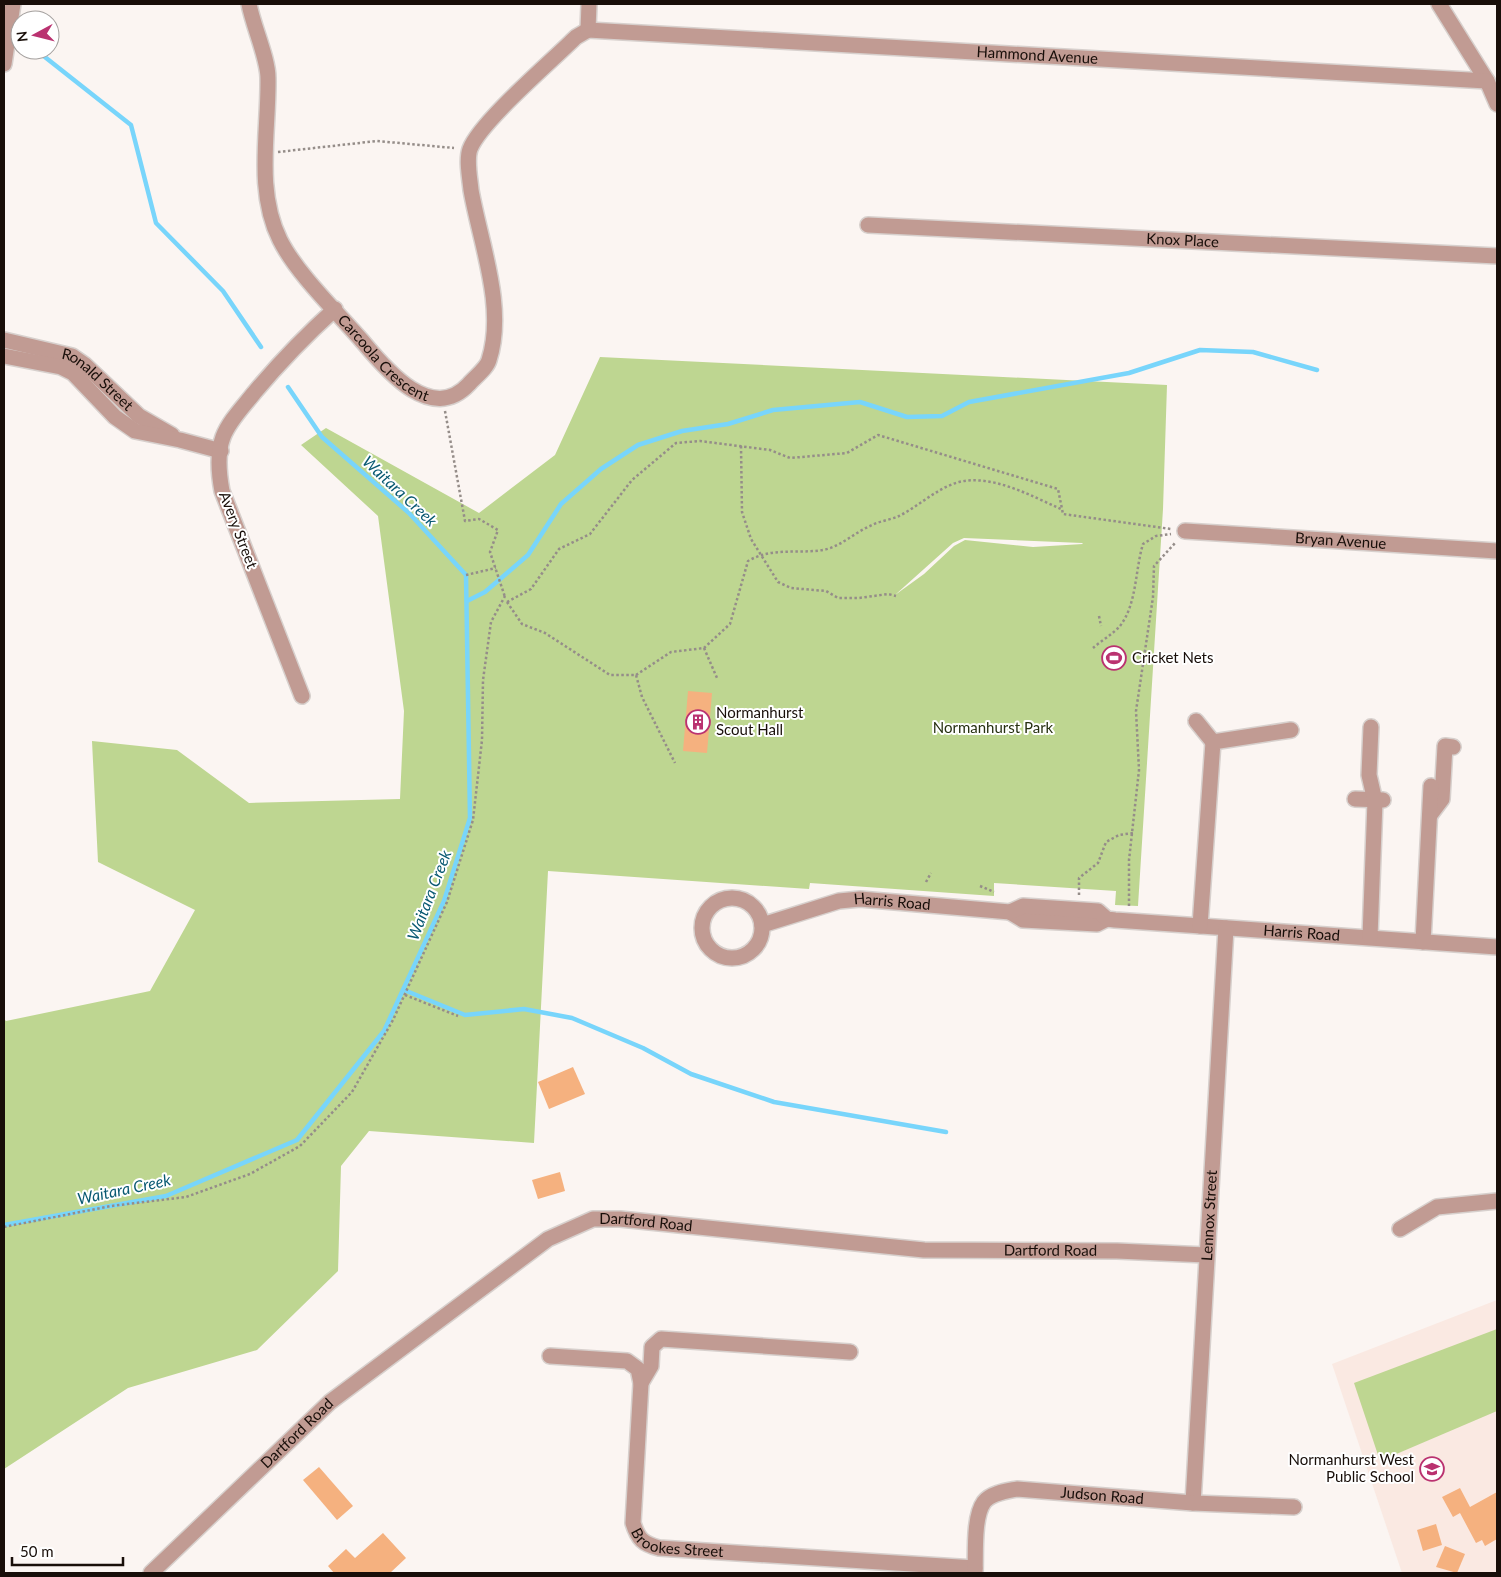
<svg xmlns="http://www.w3.org/2000/svg" width="1501" height="1577" viewBox="0 0 1501 1577" font-family="Lato,sans-serif">
  <style>
    .built { fill: #fae9e2 }
    .green { fill: #bed691; fill-rule: evenodd }
    .lines { fill: none; stroke-linecap: round; stroke-linejoin: round }
    .stream { stroke: #78d5fb; stroke-width: 4.5 }
    .building { fill: #f5b17f }
    .minor-casing { stroke: #d7d0cd; stroke-width: 18 }
    .path { stroke: #958d89; stroke-width: 2.5; stroke-dasharray: 2.5 2.5; stroke-linecap: butt }
    .minor { stroke: #c19b93; stroke-width: 15 }
    .labels { text-anchor: middle; stroke-width: 4; stroke-linejoin: round; paint-order: stroke }
    .street-label { font-size: 15px; fill: #180e09; stroke: #fff }
    .poi-label { font-size: 15px; fill: #180e09; stroke: #fff; text-anchor: start }
    .park-label { font-size: 15px; fill: #263010; stroke: #fff }
    .water-label { font-size: 16px; font-style: italic; fill: #095972; stroke: #fff }
  </style>
  <rect width="100%" height="100%" fill="#fbf5f2"/>
  <!-- built -->
  <polygon class="built" points="1497,1300 1497,1573 1402,1573 1332,1364"/>
  <!-- green -->
  <g class="green">
    <path d="M600 357 1167 385 1163 509 1138 906 1115 905 1116 891 994 883V896L810 883 809 889 548 871 534 1143 369 1131 341 1166 338 1271 257 1350 128 1388 4 1469V1019L6 1021 150 991 195 910 98 862 92 741 177 750 249 803 400 799 404 711 378 516 301 445 326 428 479 513 555 455ZM964 538 1082 543 1083 544 1033 547 965 540 954 546 924 574 895 595 953 543Z"/>
    <polygon points="1497,1329 1497,1411 1380,1461 1354,1383"/>
  </g>
  <g class="lines">
    <!-- stream -->
    <g class="stream">
      <polyline points="36,50 131,125 156,223 223,291 261,347"/>
      <polyline points="467,601 485,592 528,555 561,504 601,469 638,445 682,431 728,424 773,410 860,402 907,417 942,416 969,402 1129,373 1200,350 1253,352 1317,370"/>
      <polyline points="404,990 465,1015 524,1009 572,1018 643,1048 691,1074 774,1102 946,1132"/>
      <polyline points="4,1225 166,1196 297,1140 384,1031 444,901 470,818 466,575 409,513 322,437 288,387"/>
    </g>
  </g>
  <!-- building -->
  <g class="building">
    <polygon points="688,691 712,693 707,753 683,751"/>
    <polygon points="573,1067 585,1094 549,1109 538,1082"/>
    <polygon points="560,1172 565,1191 538,1199 532,1180"/>
    <polygon points="319,1467 353,1506 337,1520 303,1480"/>
    <polygon points="1460,1488 1470,1507 1497,1492 1497,1539 1485,1546 1482,1540 1476,1543 1460,1513 1453,1517 1442,1497"/>
    <polygon points="1436,1524 1442,1545 1423,1551 1417,1530"/>
    <polygon points="383,1533 406,1558 390,1573 334,1573 328,1566 346,1549 355,1558"/>
    <polygon points="1445,1546 1465,1554 1457,1573 1436,1567"/>
  </g>
  <g class="lines">
    <!-- minor casing -->
    <g class="minor-casing">
      <g id="minor">
        <path id="s1" d="M249 4C253 26 268 58 268 78 269 131 255 190 280 240 297 274 337 312 363 342 387 371 432 424 469 384 475 377 487 368 489 360 506 307 480 242 471 190 470 179 466 160 470 149 480 122 553 60 576 37L588 30"/>
        <polyline points="1439,4 1487,81 1497,104"/>
        <path id="s2" d="M588 30 1487 81"/>
        <polyline points="588,30 589,4"/>
        <polyline points="4,64 13,4"/>
        <path id="s3" d="M868 225 1497 256"/>
        <path id="s4" d="M4 340 72 356 85 365 139 416 172 435"/>
        <polyline points="4,356 61,367 73,373 115,417 135,431 180,440 221,451"/>
        <path id="s5" d="M1185 531 1497 551"/>
        <path d="M302 696 222 491C219 475 217 453 223 437 229 421 243 407 254 393 280 362 305 336 335 309"/>
        <polyline points="1196,721 1213,742"/>
        <polyline points="1355,799 1383,800"/>
        <polyline points="1430,815 1442,799 1445,746 1453,747"/>
        <circle cx="732" cy="928" r="30"/>
        <polyline points="1010,912 1023,920 1097,924 1107,919"/>
        <path id="s6" d="M762 925 839 901 860 899 1010 912 1023 906 1098 911 1107 919 1115 920 1497 947"/>
        <polyline points="1200,926 1213,742 1291,730"/>
        <polyline points="1370,937 1375,801 1369,775 1371,727"/>
        <polyline points="1423,942 1431,786"/>
        <polyline points="1400,1229 1437,1207 1497,1201"/>
        <path id="s7" d="M550 1356 627 1361 638 1369 641 1383 633 1523C638 1539 643 1544 659 1548L975 1568"/>
        <polyline points="641,1383 651,1366 652,1347 661,1339 850,1352"/>
        <path id="s8" d="M1193 1503 1226 928"/>
        <path id="s9" d="M151 1573 330 1402 548 1239 593 1219H620L924 1250 1117 1251 1206 1255"/>
        <path id="s10" d="M975 1573C976 1555 973 1517 984 1502 991 1493 1007 1491 1017 1489L1193 1503 1294 1507"/>
      </g>
    </g>
    <!-- path -->
    <g class="path">
      <polyline points="278,152 377,141 454,148"/>
      <polyline points="445,411 465,521 479,519 498,530 490,552 505,597"/>
      <polyline points="741,446 742,512 751,539 778,582 791,588 826,591 838,598 859,598 888,594 896,596"/>
      <polyline points="466,575 496,568"/>
      <polyline points="507,602 531,589 559,549 590,534 632,480 676,443 700,441 770,450 790,458 847,453 878,435 1058,489 1063,514 1171,529"/>
      <polyline points="507,602 522,624 545,633 610,675 636,675 642,697 675,763"/>
      <polyline points="1099,616 1101,626"/>
      <polyline points="704,648 717,678"/>
      <path d="M1093 648C1101 641 1113 634 1120 626 1137 604 1135 570 1143 544L1156 536 1171 534"/>
      <path d="M636 675 671 652 704 648 730 624 748 561C772 547 797 554 823 550 840 547 854 533 870 526 879 521 890 520 899 516 919 506 937 488 959 482 993 474 1031 496 1061 509"/>
      <polyline points="926,882 931,873"/>
      <polyline points="980,886 994,892"/>
      <polyline points="1079,895 1079,878 1098,863 1106,842 1119,835 1133,833"/>
      <polyline points="1129,906 1129,860 1139,770 1136,711 1153,597 1154,566 1176,542"/>
      <polyline points="405,995 458,1016"/>
      <polyline points="4,1227 111,1206 186,1197 250,1174 300,1146 352,1092 393,1020 447,902 473,820 482,740 483,680 491,622 505,596"/>
    </g>
    <!-- minor -->
    <use href="#minor" class="minor"/>
  </g>
  <!-- icons -->
  <defs>
    <g id="stadium-ring" transform="scale(1.25)"><circle r="9.5" fill="#fff" stroke="#ba3270" stroke-width="1.5"/><path d="M0-5a6.5 5 0 1 0 0 10a6.5 5 0 1 0 0-10ZM-3.5-1.8h7v3.6h-7Z" fill="#ba3270"/></g>
    <g id="building-ring" transform="scale(1.25)"><circle r="9.5" fill="#fff" stroke="#ba3270" stroke-width="1.5"/><path d="M-4-6H4V6H1V3H-1V6H-4ZM-2.5-4.3h1.7v1.8h-1.7ZM.8-4.3h1.7v1.8H.8ZM-2.5-1h1.7V.8h-1.7ZM.8-1h1.7V.8H.8Z" fill="#ba3270"/></g>
    <g id="school-ring" transform="scale(1.25)"><circle r="9.5" fill="#fff" stroke="#ba3270" stroke-width="1.5"/><path d="M0-5L7-2L0 1L-7-2ZM-4 1L0 2.5L4 1V4Q0 6-4 4Z" fill="#ba3270"/></g>
  </defs>
  <g fill-rule="evenodd">
    <use href="#stadium-ring" x="1114" y="658"/>
    <use href="#building-ring" x="698" y="722"/>
    <use href="#school-ring" x="1432" y="1469"/>
  </g>
  <g class="labels">
    <!-- street labels -->
    <g class="street-label">
      <text dy="5" stroke="none"><textPath href="#s2" startOffset="450">Hammond Avenue</textPath></text>
      <text dy="5" stroke="none"><textPath href="#s3" startOffset="315">Knox Place</textPath></text>
      <text dy="5" stroke="none"><textPath href="#s1" startOffset="399">Carcoola Crescent</textPath></text>
      <text dy="5" stroke="none"><textPath href="#s4" startOffset="104">Ronald Street</textPath></text>
      <text transform="translate(238 530) rotate(69)" y="5">Avery Street</text>
      <text dy="5" stroke="none"><textPath href="#s5" startOffset="156">Bryan Avenue</textPath></text>
      <text dy="5" stroke="none"><textPath href="#s6" startOffset="134">Harris Road</textPath></text>
      <text dy="5" stroke="none"><textPath href="#s6" startOffset="549">Harris Road</textPath></text>
      <text dy="5" stroke="none"><textPath href="#s8" startOffset="288">Lennox Street</textPath></text>
      <text dy="5" stroke="none"><textPath href="#s9" startOffset="622">Dartford Road</textPath></text>
      <text dy="5" stroke="none"><textPath href="#s9" startOffset="1028">Dartford Road</textPath></text>
      <text dy="5" stroke="none"><textPath href="#s9" startOffset="202">Dartford Road</textPath></text>
      <text dy="5" stroke="none"><textPath href="#s10" startOffset="194">Judson Road</textPath></text>
      <text dy="5" stroke="none"><textPath href="#s7" startOffset="300">Brookes Street</textPath></text>
    </g>
    <!-- poi labels -->
    <g class="poi-label">
      <text x="1132" y="663">Cricket Nets</text>
      <text x="716" y="718">Normanhurst<tspan x="716" dy="17">Scout Hall</tspan></text>
      <text x="1414" y="1465" text-anchor="end">Normanhurst West<tspan x="1414" dy="17">Public School</tspan></text>
    </g>
    <!-- park labels -->
    <g class="park-label">
      <text x="993" y="733">Normanhurst Park</text>
    </g>
    <!-- water labels -->
    <g class="water-label">
      <text transform="translate(400 491) rotate(43)" y="6">Waitara Creek</text>
      <text transform="translate(429 895) rotate(-69)" y="6">Waitara Creek</text>
      <text transform="translate(124 1189) rotate(-12)" y="6">Waitara Creek</text>
    </g>
  </g>
  <!-- border -->
  <rect width="1501" height="1577" fill="none" stroke="#180e09" stroke-width="10"/>
  <!-- north arrow -->
  <g transform="translate(35 35) rotate(263)"><circle r="24" fill="#ffffff" stroke="#a39f9d"/>
  <path d="M0-4L9 19L0 12L-9 19Z" fill="#ba3270"/>
  <text y="-8" font-size="14" font-weight="bold" text-anchor="middle" fill="#180e09">N</text>
  </g>
  <!-- scale -->
  <path d="M12 1557v8h111v-8" fill="none" stroke="#180e09" stroke-width="2.5"/>
  <text x="20" y="1557" font-size="15" fill="#180e09" stroke="#ffffff" stroke-width="4" paint-order="stroke">50 m</text>
</svg>
